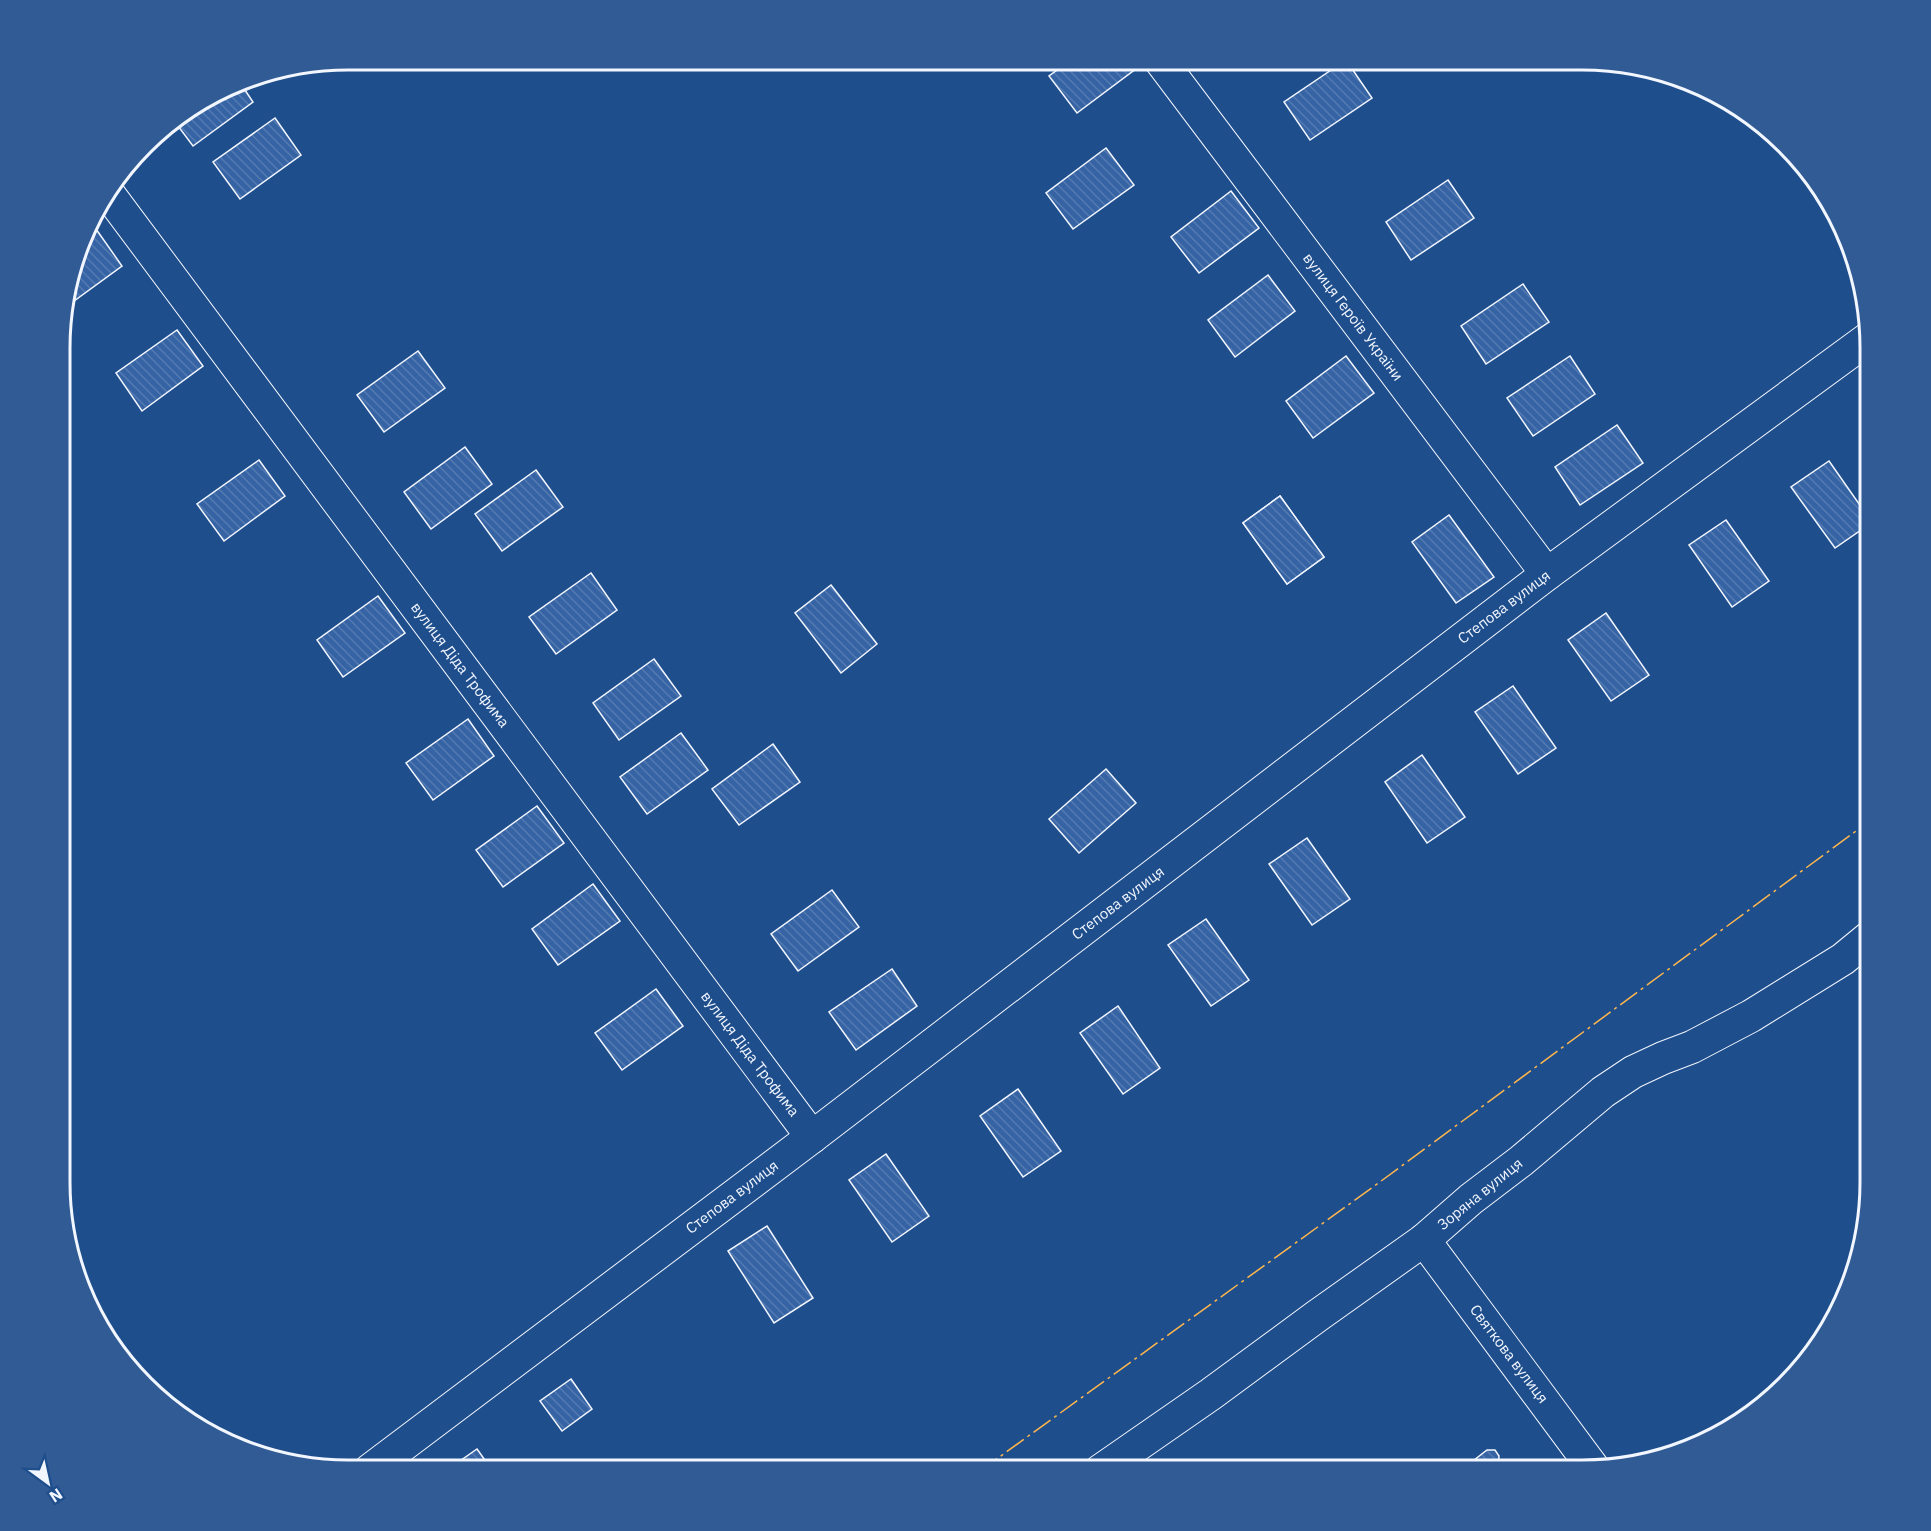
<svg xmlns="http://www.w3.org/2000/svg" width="1931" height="1531" viewBox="0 0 1931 1531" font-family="'IBM Plex Sans',sans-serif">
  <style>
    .building { fill: url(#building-back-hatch); stroke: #f2f6ff; stroke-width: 1.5 }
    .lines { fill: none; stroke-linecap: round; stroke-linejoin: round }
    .minor-casing { stroke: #f2f6ff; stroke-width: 34 }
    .minor { stroke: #1f4e8c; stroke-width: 32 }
    .power { stroke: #ffb74d; stroke-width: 1.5; stroke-dasharray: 21 4.5 3 4.5; stroke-linecap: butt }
    .labels { text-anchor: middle; stroke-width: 4.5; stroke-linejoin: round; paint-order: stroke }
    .street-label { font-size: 15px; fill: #f2f6ff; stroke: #1f4e8c }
    .rim { fill: none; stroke: #f2f6ff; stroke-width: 3 }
  </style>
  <defs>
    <pattern id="building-back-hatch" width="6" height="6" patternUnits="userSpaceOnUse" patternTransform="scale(1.5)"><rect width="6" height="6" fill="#3563a3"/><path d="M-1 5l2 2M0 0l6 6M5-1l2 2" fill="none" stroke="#537ab1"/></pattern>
  </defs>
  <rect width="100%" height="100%" fill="#1f4e8c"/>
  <!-- building -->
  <g class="building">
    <polygon points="1071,60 1131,60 1137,68 1077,113 1049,76"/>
    <polygon points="1346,60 1372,98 1310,140 1284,102"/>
    <polygon points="241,84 253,102 193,146 175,122"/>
    <polygon points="275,118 301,155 240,199 213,162"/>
    <polygon points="1106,148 1134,185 1073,229 1046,193"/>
    <polygon points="1448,180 1474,218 1411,260 1386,222"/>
    <polygon points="1231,191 1259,228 1199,273 1171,237"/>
    <polygon points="96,229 122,266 63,309 88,234"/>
    <polygon points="1268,275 1295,311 1235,357 1208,320"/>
    <polygon points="1523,284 1549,322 1486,364 1461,326"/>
    <polygon points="177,330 203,366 142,411 116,373"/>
    <polygon points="418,351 445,388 384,432 357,395"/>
    <polygon points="1346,356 1374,393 1313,438 1286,401"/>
    <polygon points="1570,356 1595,394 1533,436 1507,398"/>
    <polygon points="1617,425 1643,463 1580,505 1555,467"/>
    <polygon points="465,447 492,484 431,529 404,492"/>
    <polygon points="259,460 285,496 224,541 197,504"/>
    <polygon points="1829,461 1871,521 1871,523 1835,548 1791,487"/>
    <polygon points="536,470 563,507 502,551 475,514"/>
    <polygon points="1280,496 1324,557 1287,584 1243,523"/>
    <polygon points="1280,496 1324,557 1287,584 1243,523"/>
    <polygon points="1449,515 1494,577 1456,603 1412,542"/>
    <polygon points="1726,520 1769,581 1732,607 1689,545"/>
    <polygon points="591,573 617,610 556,654 529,617"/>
    <polygon points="831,585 877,644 841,673 795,613"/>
    <polygon points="378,596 405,633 343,677 317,640"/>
    <polygon points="1606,613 1649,675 1611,701 1568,640"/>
    <polygon points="654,659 681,696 619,740 593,703"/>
    <polygon points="1513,686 1556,748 1518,774 1475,712"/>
    <polygon points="468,719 494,756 433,800 406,763"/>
    <polygon points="681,733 708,770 647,814 620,777"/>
    <polygon points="773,744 800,782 739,825 712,789"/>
    <polygon points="1422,755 1465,817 1427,843 1385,782"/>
    <polygon points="1106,769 1136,803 1079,853 1049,819"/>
    <polygon points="537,806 564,843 503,887 476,850"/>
    <polygon points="1307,838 1350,899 1312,925 1269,864"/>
    <polygon points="593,884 620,921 558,965 532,929"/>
    <polygon points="832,890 859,927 798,971 771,934"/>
    <polygon points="1206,919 1249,980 1211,1006 1168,945"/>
    <polygon points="892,969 917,1006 856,1050 829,1012"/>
    <polygon points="656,989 683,1026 622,1070 595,1033"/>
    <polygon points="1118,1006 1160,1068 1123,1094 1080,1033"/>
    <polygon points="1018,1089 1061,1151 1023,1177 980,1116"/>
    <polygon points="886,1154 929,1216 892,1242 849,1180"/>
    <polygon points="767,1226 813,1298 774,1323 728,1251"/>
    <polygon points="571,1379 592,1409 562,1431 540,1401"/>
    <polygon points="477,1449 492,1470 447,1470"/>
    <polygon points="1487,1450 1495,1450 1499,1456 1498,1468 1500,1471 1460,1471"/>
  </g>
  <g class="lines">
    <!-- minor casing -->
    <g class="minor-casing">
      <g id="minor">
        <polyline points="1160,60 1547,574"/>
        <polyline points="108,193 812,1137"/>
        <polyline points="1424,1240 1594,1469"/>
        <polyline points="370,1470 812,1137 1547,574 1869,338"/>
        <polyline points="1100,1471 1211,1394 1317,1316 1424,1240 1471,1199 1521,1161 1603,1092 1633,1072 1663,1058 1692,1047 1751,1016 1843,959 1871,936"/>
      </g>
    </g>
    <!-- minor -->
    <use href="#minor" class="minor"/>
    <!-- power -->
    <polyline class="power" points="980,1471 1373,1187 1871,820"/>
  </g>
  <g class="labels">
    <!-- street labels -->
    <g class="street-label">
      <text transform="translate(1353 317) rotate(53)" y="5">вулиця Героїв України</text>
      <text transform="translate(1504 607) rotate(-37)" y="5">Степова вулиця</text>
      <text transform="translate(460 665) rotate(53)" y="5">вулиця Діда Трофима</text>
      <text transform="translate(1118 903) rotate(-37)" y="5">Степова вулиця</text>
      <text transform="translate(750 1054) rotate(53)" y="5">вулиця Діда Трофима</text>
      <text transform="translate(1480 1194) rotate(-39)" y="5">Зоряна вулиця</text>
      <text transform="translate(732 1197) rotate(-37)" y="5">Степова вулиця</text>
      <text transform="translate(1509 1354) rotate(53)" y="5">Святкова вулиця</text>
    </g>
  </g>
  <!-- crop -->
  <path d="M0 0H1931V1531H0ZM348 70H1582A278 278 0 0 1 1860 348V1182A278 278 0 0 1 1582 1460H348A278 278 0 0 1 70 1182V348A278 278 0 0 1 348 70Z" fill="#305b95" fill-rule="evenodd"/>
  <path class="rim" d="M348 70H1582A278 278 0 0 1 1860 348V1182A278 278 0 0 1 1582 1460H348A278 278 0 0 1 70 1182V348A278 278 0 0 1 348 70Z"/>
  <!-- north arrow -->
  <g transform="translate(48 1483) rotate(147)" stroke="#1f4e8c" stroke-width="4.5" paint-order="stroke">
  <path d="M0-4.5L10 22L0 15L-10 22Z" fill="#f2f6ff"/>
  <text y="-9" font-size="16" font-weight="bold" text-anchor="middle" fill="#f2f6ff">N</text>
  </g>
</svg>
